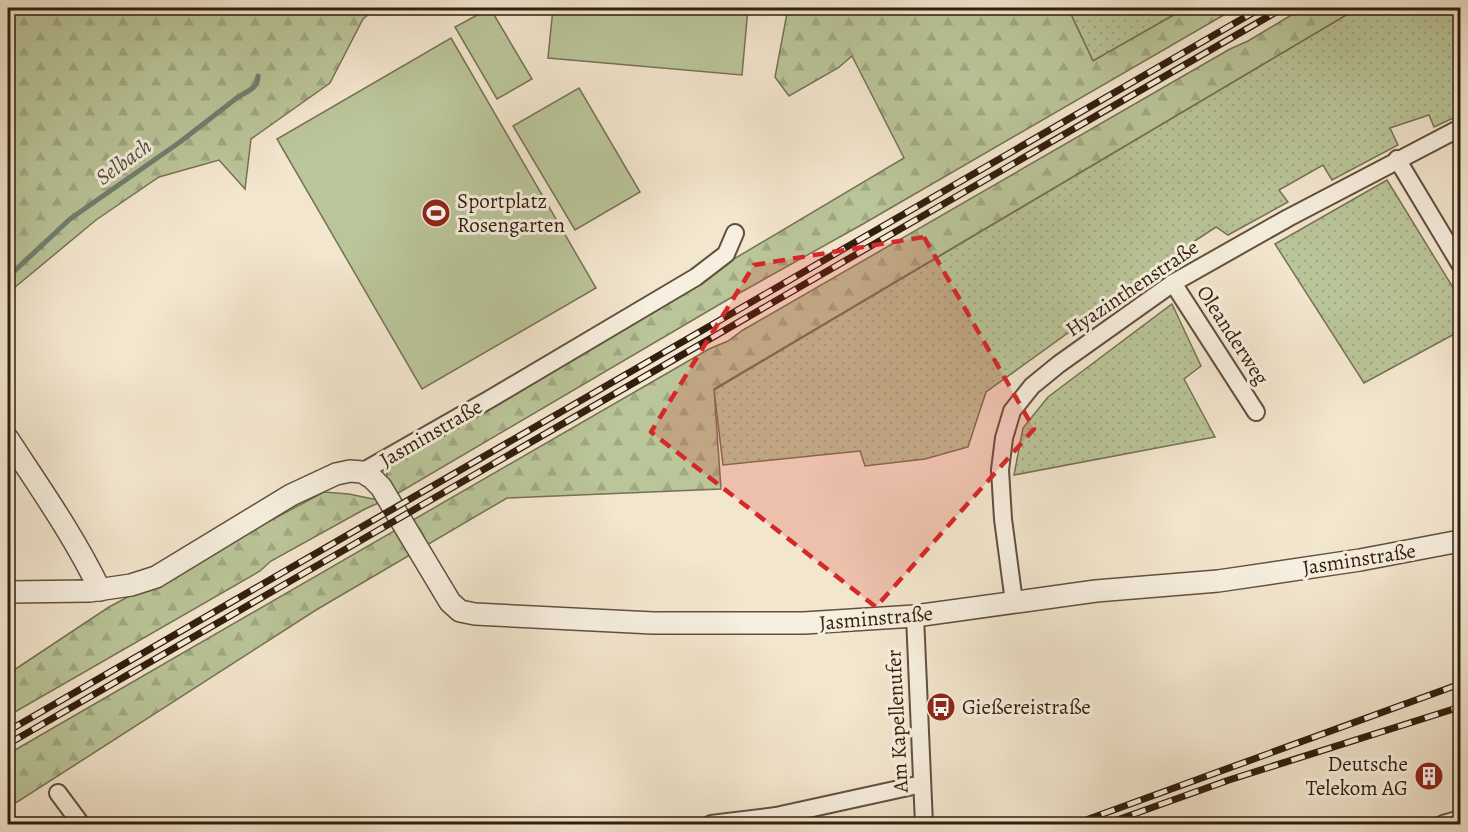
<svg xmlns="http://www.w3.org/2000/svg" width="1468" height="832" viewBox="0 0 1468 832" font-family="Alegreya,serif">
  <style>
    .grass { fill: url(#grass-dots); stroke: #767254; stroke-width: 1.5 }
    .forest { fill: url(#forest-firs); stroke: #767254; stroke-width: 1.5 }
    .pitch { fill: #bac599; stroke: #767254; stroke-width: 1.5 }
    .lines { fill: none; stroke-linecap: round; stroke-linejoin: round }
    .stream { stroke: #717f72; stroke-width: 5 }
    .minor-casing { stroke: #62503e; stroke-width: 20 }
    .tertiary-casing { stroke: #62503e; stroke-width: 24 }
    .minor { stroke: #f7efdf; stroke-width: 16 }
    .tertiary { stroke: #f7efdf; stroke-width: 21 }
    .rail-casing { stroke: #311e0e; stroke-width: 7 }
    .rail { stroke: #f7efdf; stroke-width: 4.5; stroke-dasharray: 14; stroke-linecap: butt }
    .marked { fill: #d62828; fill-opacity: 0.2; stroke: #d62828; stroke-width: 4.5; stroke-dasharray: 12 8; stroke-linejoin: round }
    .labels { text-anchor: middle; stroke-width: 6; stroke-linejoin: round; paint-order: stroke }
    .poi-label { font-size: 21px; fill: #311e0e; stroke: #f7efdf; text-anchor: start }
    .street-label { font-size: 21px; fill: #311e0e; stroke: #f7efdf }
    .water-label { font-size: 22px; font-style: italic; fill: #514f40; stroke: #f7efdf }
  </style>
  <defs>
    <pattern id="grass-dots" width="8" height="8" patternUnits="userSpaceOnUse" patternTransform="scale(1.5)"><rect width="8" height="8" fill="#bac599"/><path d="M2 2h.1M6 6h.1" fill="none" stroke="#a0a983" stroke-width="1.8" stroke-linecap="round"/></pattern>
    <pattern id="forest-firs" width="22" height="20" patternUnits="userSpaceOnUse" patternTransform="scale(1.5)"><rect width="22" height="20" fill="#bac599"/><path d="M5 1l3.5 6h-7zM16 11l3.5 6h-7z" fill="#a0a983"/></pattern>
  </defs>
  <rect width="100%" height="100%" fill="#f3e6ce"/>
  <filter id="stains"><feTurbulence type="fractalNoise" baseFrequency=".00333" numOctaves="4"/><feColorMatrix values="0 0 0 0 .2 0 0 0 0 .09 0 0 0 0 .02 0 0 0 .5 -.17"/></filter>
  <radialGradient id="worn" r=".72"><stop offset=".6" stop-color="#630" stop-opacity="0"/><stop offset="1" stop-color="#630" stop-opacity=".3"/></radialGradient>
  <!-- grass -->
  <g class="grass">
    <polygon points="1068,8 1186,8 1093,61"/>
    <polygon points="1358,8 1460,8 1460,115 1434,127 1429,115 1390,128 1398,145 1332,180 1323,165 1279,190 1288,202 1228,235 1216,227 1166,260 1170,271 1068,333 986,392 968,447 925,459 865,466 860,451 723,465 714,390"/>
    <polygon points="1387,180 1460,299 1460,331 1364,383 1275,244"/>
    <polygon points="1172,304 1201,366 1184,379 1215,437 1014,475 1023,428 1048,397"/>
  </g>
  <!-- forest -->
  <g class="forest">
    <polygon points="14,8 376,8 363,19 330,83 251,139 245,189 219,160 159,177 96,220 8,293 8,12"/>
    <path d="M788 8H1068L1093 61 1186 8H1236L863 224 727 300 395 495C386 482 384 477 390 463L904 158 852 56 838 68 789 96 775 77Z"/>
    <polygon points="1303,8 1358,8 714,389 721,489 507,498 316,610 8,808 8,754 709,349 728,341 743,330 1230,49 1248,41"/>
    <polygon points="324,492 349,494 383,501 365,509 271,561 260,571 8,716 8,674 109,607"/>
  </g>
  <!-- pitch -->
  <g class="pitch">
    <polygon points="490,8 532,79 497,99 455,27"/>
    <polygon points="553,8 748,8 742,75 548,58"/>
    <polygon points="451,38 596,288 422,389 277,139"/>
    <polygon points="579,88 640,192 575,230 513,126"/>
  </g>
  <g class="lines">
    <!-- stream -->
    <path class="stream" d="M8 277 70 219 180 142 238 97C248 91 258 88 258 76"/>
    <!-- minor casing -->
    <g class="minor-casing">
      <g id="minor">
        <polyline points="1397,159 1460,264"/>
        <polyline points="1173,283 1256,412"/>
        <polyline points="362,472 490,399 696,277 726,254 735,233"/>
        <polyline points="1014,602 1003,519 1000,470 1004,438 1012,411 1032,386 1059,364 1173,283 1288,218 1460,128"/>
        <polyline points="915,616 924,824"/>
        <polyline points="58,793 81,824"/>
        <polyline points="711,824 776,816 922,784"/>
        <polyline points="1443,824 1460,819"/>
      </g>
    </g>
    <!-- tertiary casing -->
    <g class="tertiary-casing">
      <g id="tertiary">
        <path d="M8 439C40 488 74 536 100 590"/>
        <polyline points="8,592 90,591 131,585 156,577 291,495 336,474 350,471 362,472 372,478 381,487 450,602 460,611 475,614 653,623 804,623 915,616 1096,591 1218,581 1360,560 1460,541"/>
      </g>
    </g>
    <!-- minor -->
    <use href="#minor" class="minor"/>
    <!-- tertiary -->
    <use href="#tertiary" class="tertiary"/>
    <!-- rail casing -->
    <g class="rail-casing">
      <g id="rail">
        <polyline points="8,731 1261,8"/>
        <polyline points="8,744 1283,8"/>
        <polyline points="1075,824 1460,684"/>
        <polyline points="1106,824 1229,780 1460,707"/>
      </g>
    </g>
    <!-- rail -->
    <use href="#rail" class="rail"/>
  </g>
  <!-- marked area -->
  <path class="marked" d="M924 237 1034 429 876 607 651 432 754 265Z"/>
  <!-- icons -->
  <defs>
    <g id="stadium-disc" transform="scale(1.5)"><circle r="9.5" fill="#8f2418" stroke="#f7efdf"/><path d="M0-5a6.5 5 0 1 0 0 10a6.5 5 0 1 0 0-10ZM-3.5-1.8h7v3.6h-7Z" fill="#fff"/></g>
    <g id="bus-disc" transform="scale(1.5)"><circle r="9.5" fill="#8f2418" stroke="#f7efdf"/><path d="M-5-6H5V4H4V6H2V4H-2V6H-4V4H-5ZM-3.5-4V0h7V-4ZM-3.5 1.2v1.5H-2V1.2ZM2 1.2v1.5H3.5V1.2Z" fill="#fff"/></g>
    <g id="building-disc" transform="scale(1.5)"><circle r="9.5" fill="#8f2418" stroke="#f7efdf"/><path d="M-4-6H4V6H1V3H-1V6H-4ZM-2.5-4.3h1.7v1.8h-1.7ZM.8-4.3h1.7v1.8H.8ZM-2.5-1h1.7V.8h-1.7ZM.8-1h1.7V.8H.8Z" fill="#fff"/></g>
  </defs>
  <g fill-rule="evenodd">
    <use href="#stadium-disc" x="436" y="213"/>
    <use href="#bus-disc" x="941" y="707"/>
    <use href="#building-disc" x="1429" y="776"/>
  </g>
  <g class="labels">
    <!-- poi labels -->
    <g class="poi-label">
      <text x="457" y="208">Sportplatz<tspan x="457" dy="24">Rosengarten</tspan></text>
      <text x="962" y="714">Gießereistraße</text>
      <text x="1408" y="771" text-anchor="end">Deutsche<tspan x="1408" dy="24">Telekom AG</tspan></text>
    </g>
    <!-- street labels -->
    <g class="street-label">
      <text transform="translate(1132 288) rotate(-34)" y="7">Hyazinthenstraße</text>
      <text transform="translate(1233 335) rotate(57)" y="7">Oleanderweg</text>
      <text transform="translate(431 433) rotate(-30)" y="7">Jasminstraße</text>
      <text transform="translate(1359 559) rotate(-9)" y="7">Jasminstraße</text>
      <text transform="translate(876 618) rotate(-5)" y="7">Jasminstraße</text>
      <text transform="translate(897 721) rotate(-93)" y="7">Am Kapellenufer</text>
    </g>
    <!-- water labels -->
    <g class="water-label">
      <text transform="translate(123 161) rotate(-36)" y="8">Selbach</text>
    </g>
  </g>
  <!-- margin -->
  <rect width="1468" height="832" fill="none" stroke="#f3e6ce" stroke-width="30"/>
  <rect x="9" y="9" width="1450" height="814" fill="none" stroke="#311e0e" stroke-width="3"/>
  <rect x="15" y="15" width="1438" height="802" fill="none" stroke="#311e0e" stroke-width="1.5"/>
  <rect width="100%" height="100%" filter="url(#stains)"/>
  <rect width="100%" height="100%" fill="url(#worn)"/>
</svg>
